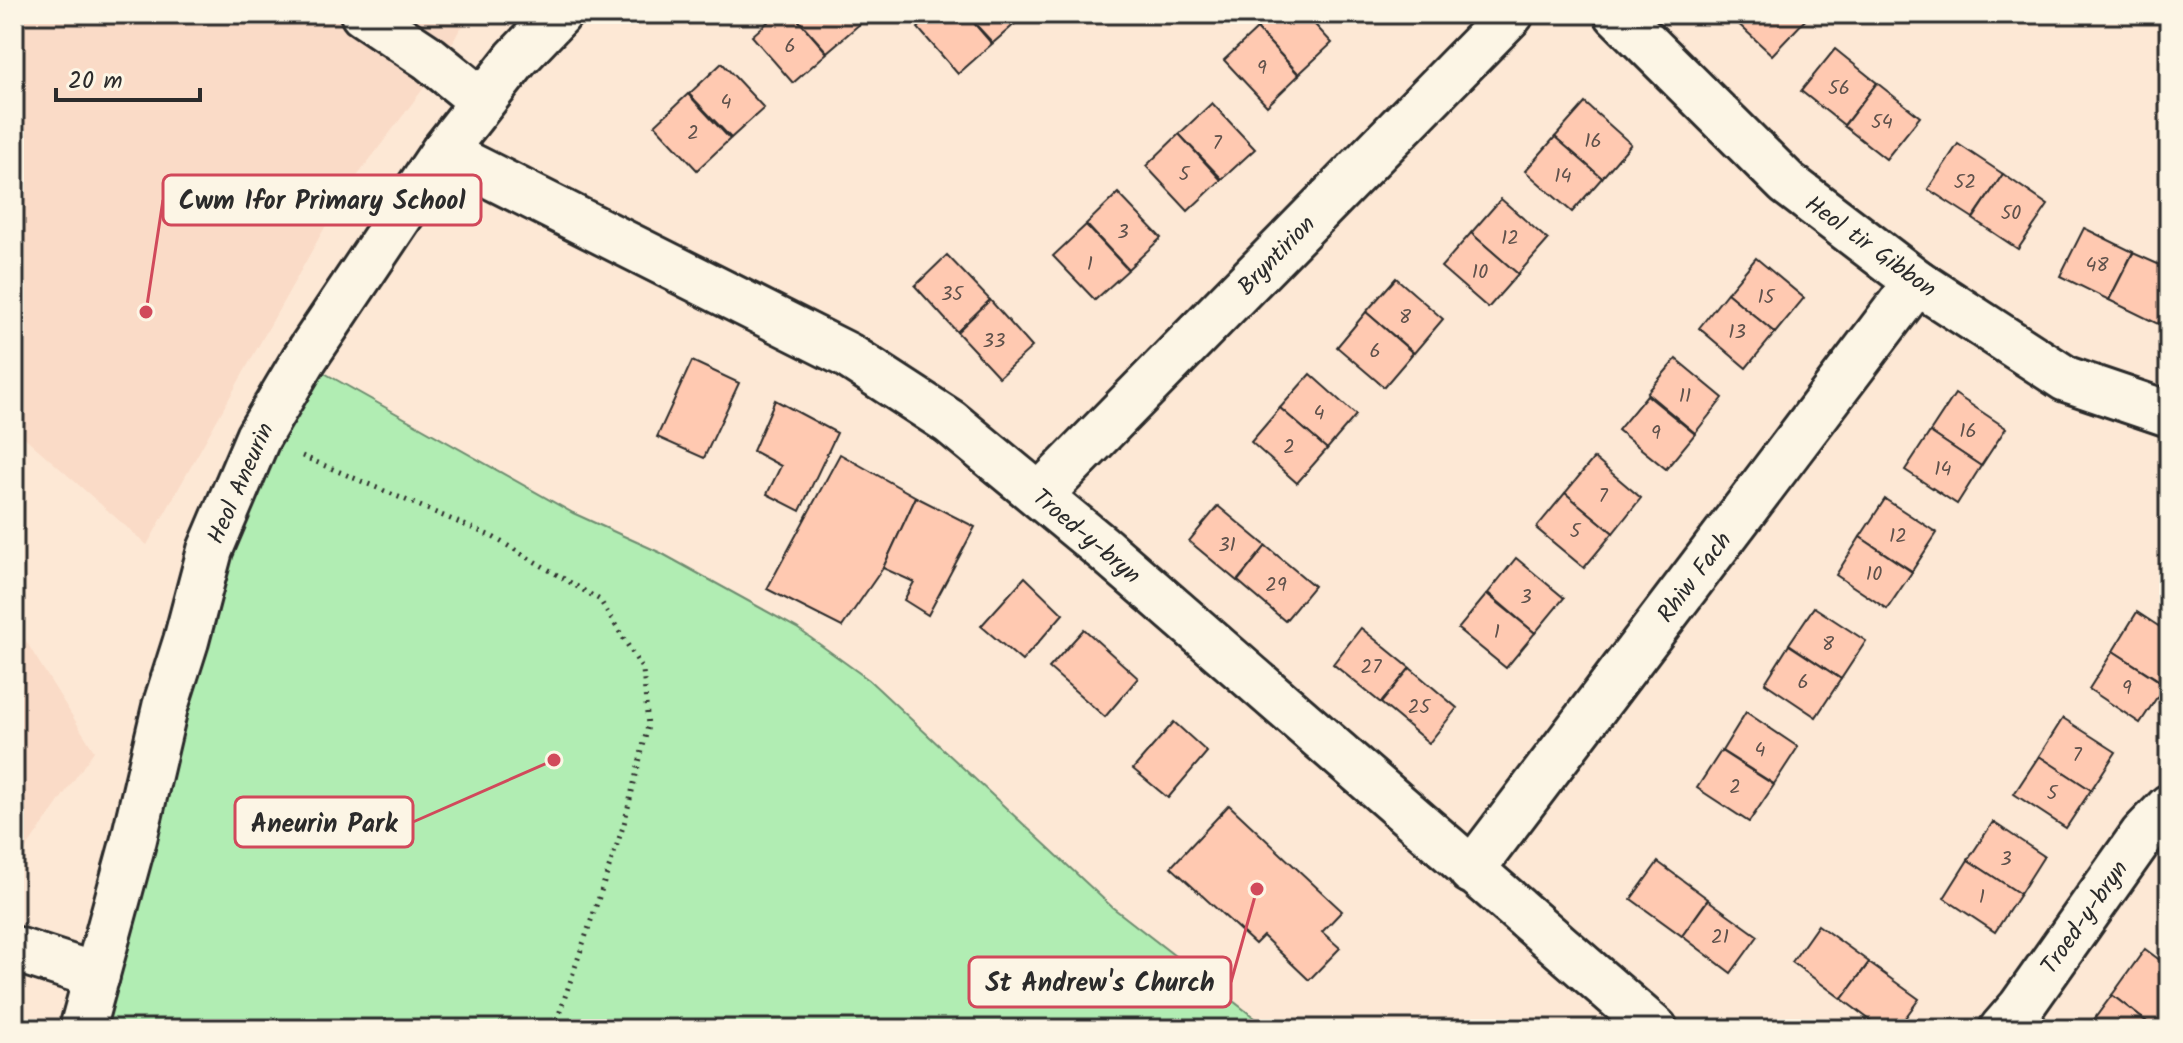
<svg xmlns="http://www.w3.org/2000/svg" width="2183" height="1043" viewBox="0 0 2183 1043" font-family="Kalam,sans-serif">
  <style>
    .built { fill: #fadbc7 }
    .green { fill: #b1edb3; stroke: #6e8c6f; stroke-width: 2 }
    .building { fill: #ffc9b1; stroke: #2b2b2b; stroke-width: 2 }
    .lines { fill: none; stroke-linecap: round; stroke-linejoin: round }
    .minor-casing { stroke: #2b2b2b; stroke-width: 50 }
    .path { stroke: #2b2b2b; stroke-width: 5; stroke-dasharray: 2 6; stroke-linecap: butt }
    .minor { stroke: #fcf5e5; stroke-width: 44 }
    .labels { text-anchor: middle; stroke-width: 6; stroke-linejoin: round; paint-order: stroke }
    .number-label { font-size: 20px; fill: #60524c }
    .street-label { font-size: 24px; fill: #2b2b2b; stroke: #fcf5e5 }
    .leader { fill: none; stroke: #d1495b; stroke-width: 3 }
    .callout-dot { fill: #d1495b; stroke: #fcf5e5; stroke-width: 3 }
    .callout { fill: #fcf5e5; stroke: #d1495b; stroke-width: 3 }
    .callout-label { font-size: 26px; text-anchor: middle; font-weight: bold; fill: #2b2b2b }
  </style>
  <rect width="100%" height="100%" fill="#fde8d5"/>
  <filter id="ink" filterUnits="userSpaceOnUse"><feTurbulence type="fractalNoise" baseFrequency=".0125" numOctaves="2"/><feDisplacementMap in="SourceGraphic" scale="16" xChannelSelector="R" yChannelSelector="G"/><feConvolveMatrix kernelMatrix="1 2 1 2 8 2 1 2 1" color-interpolation-filters="sRGB"/></filter>
  <g filter="url(#ink)">
    <!-- built -->
    <g class="built">
      <polygon points="14,14 479,14 473,16 460,29 431,82 429,81 343,195 147,545 14,428"/>
      <polygon points="14,622 94,751 19,859 14,859"/>
    </g>
    <!-- green -->
    <polygon class="green" points="303,361 573,513 661,553 797,628 869,680 1112,907 1269,1029 82,1029 210,550"/>
    <!-- building -->
    <g class="building">
      <polygon points="777,14 793,14 827,53 793,83 752,36"/>
      <polygon points="793,14 853,14 861,23 827,52"/>
      <polygon points="932,14 966,14 992,44 958,74 918,28"/>
      <polygon points="966,14 1026,14 993,43"/>
      <polygon points="1272,14 1305,14 1332,43 1299,74 1257,29"/>
      <polygon points="1736,14 1807,14 1809,16 1772,55 1732,18"/>
      <polygon points="1257,29 1299,75 1267,106 1224,60"/>
      <polygon points="1835,49 1877,83 1844,125 1801,91"/>
      <polygon points="722,63 764,108 731,138 689,94"/>
      <polygon points="1877,83 1920,117 1886,159 1844,126"/>
      <polygon points="688,94 730,139 697,170 655,125"/>
      <polygon points="1212,103 1255,149 1222,179 1179,134"/>
      <polygon points="1585,103 1631,144 1602,178 1555,137"/>
      <polygon points="1179,134 1221,180 1188,211 1146,166"/>
      <polygon points="1555,137 1602,178 1572,212 1525,171"/>
      <polygon points="1958,144 2003,174 1973,218 1928,189"/>
      <polygon points="2003,174 2048,205 2018,249 1973,219"/>
      <polygon points="1118,193 1161,238 1128,269 1086,224"/>
      <polygon points="1501,199 1548,240 1518,274 1471,233"/>
      <polygon points="1086,225 1128,270 1095,300 1053,256"/>
      <polygon points="2084,228 2133,252 2109,300 2060,276"/>
      <polygon points="1471,233 1518,274 1488,308 1441,267"/>
      <polygon points="2133,253 2169,269 2169,303 2158,324 2109,300"/>
      <polygon points="947,255 990,300 957,332 915,286"/>
      <polygon points="1756,258 1804,298 1775,333 1727,293"/>
      <polygon points="1396,278 1443,319 1414,353 1366,312"/>
      <polygon points="1727,293 1775,333 1746,368 1699,328"/>
      <polygon points="990,300 1032,347 999,377 957,332"/>
      <polygon points="1366,312 1413,353 1384,387 1337,347"/>
      <polygon points="1676,359 1723,398 1695,433 1647,393"/>
      <polygon points="692,361 739,383 704,458 657,437"/>
      <polygon points="1310,374 1356,415 1327,449 1280,408"/>
      <polygon points="1955,394 2006,428 1981,466 1930,432"/>
      <polygon points="1647,395 1695,434 1666,469 1618,430"/>
      <polygon points="775,400 837,433 800,511 767,494 781,466 753,451"/>
      <polygon points="1280,408 1327,449 1297,483 1251,442"/>
      <polygon points="1930,432 1981,466 1957,504 1905,470"/>
      <polygon points="840,454 916,497 883,568 842,627 767,589"/>
      <polygon points="1594,458 1641,498 1613,533 1565,493"/>
      <polygon points="1565,493 1613,533 1584,568 1536,528"/>
      <polygon points="916,497 975,527 928,615 904,600 914,582 883,568"/>
      <polygon points="1885,499 1937,533 1912,571 1860,537"/>
      <polygon points="1218,506 1266,546 1237,581 1189,541"/>
      <polygon points="1860,537 1912,572 1887,609 1836,575"/>
      <polygon points="1266,546 1314,586 1285,621 1238,581"/>
      <polygon points="1516,558 1564,598 1535,633 1488,593"/>
      <polygon points="1025,577 1063,614 1022,661 981,626"/>
      <polygon points="1487,594 1535,633 1506,668 1458,629"/>
      <polygon points="1814,607 1866,641 1841,679 1789,644"/>
      <polygon points="2137,612 2169,633 2169,678 2165,684 2113,651"/>
      <polygon points="1361,628 1410,668 1381,703 1333,664"/>
      <polygon points="1084,629 1138,678 1105,717 1049,668"/>
      <polygon points="1789,645 1841,679 1816,717 1765,683"/>
      <polygon points="2113,651 2165,685 2140,723 2089,689"/>
      <polygon points="1410,668 1457,708 1429,743 1381,703"/>
      <polygon points="1746,712 1798,747 1774,784 1722,751"/>
      <polygon points="2063,718 2116,752 2091,790 2039,756"/>
      <polygon points="1174,722 1207,752 1168,798 1133,769"/>
      <polygon points="1721,751 1774,785 1749,822 1697,788"/>
      <polygon points="2039,756 2091,790 2066,828 2014,794"/>
      <polygon points="1229,805 1342,911 1322,932 1340,948 1309,980 1263,936 1255,944 1171,867"/>
      <polygon points="1993,822 2044,856 2020,894 1968,860"/>
      <polygon points="1968,860 2020,894 1995,932 1944,898"/>
      <polygon points="1658,862 1708,899 1682,936 1631,899"/>
      <polygon points="1708,900 1758,936 1731,973 1682,936"/>
      <polygon points="1818,925 1869,962 1842,999 1792,962"/>
      <polygon points="2145,949 2169,967 2169,1029 2156,1029 2112,995"/>
      <polygon points="1869,963 1919,999 1897,1029 1882,1029 1842,999"/>
      <polygon points="2112,995 2156,1029 2087,1029"/>
    </g>
    <g class="lines">
      <!-- minor casing -->
      <g class="minor-casing">
        <g id="minor">
          <polyline points="363,14 429,58 482,101"/>
          <polyline points="1617,14 1787,183 1917,282 2066,379 2169,414"/>
          <polyline points="443,152 847,355 950,422 1105,550 1655,1029"/>
          <polyline points="1040,495 1511,14"/>
          <polyline points="1471,871 1917,282"/>
          <polyline points="14,949 97,976"/>
          <polyline points="82,1029 134,839 165,707 186,641 210,550 258,437 303,361 443,152 516,59 559,14"/>
          <polyline points="2002,1029 2021,1007 2143,834 2169,807"/>
        </g>
      </g>
      <!-- path -->
      <polyline class="path" points="302,456 493,537 600,600 643,670 648,726 624,824 554,1029"/>
      <!-- minor -->
      <use href="#minor" class="minor"/>
    </g>
  </g>
  <g class="labels">
    <!-- number labels -->
    <g class="number-label">
      <text x="790" y="52">6</text>
      <text x="1262" y="74">9</text>
      <text x="1839" y="94">56</text>
      <text x="726" y="108">4</text>
      <text x="1882" y="128">54</text>
      <text x="693" y="139">2</text>
      <text x="1593" y="147">16</text>
      <text x="1217" y="149">7</text>
      <text x="1184" y="180">5</text>
      <text x="1563" y="182">14</text>
      <text x="1965" y="188">52</text>
      <text x="2011" y="219">50</text>
      <text x="1123" y="238">3</text>
      <text x="1510" y="244">12</text>
      <text x="1090" y="270">1</text>
      <text x="2097" y="271">48</text>
      <text x="1480" y="278">10</text>
      <text x="952" y="300">35</text>
      <text x="1766" y="303">15</text>
      <text x="1405" y="323">8</text>
      <text x="1737" y="338">13</text>
      <text x="994" y="347">33</text>
      <text x="1375" y="357">6</text>
      <text x="1685" y="402">11</text>
      <text x="1319" y="419">4</text>
      <text x="1968" y="437">16</text>
      <text x="1656" y="439">9</text>
      <text x="1289" y="453">2</text>
      <text x="1943" y="475">14</text>
      <text x="1603" y="502">7</text>
      <text x="1575" y="537">5</text>
      <text x="1898" y="542">12</text>
      <text x="1227" y="551">31</text>
      <text x="1874" y="580">10</text>
      <text x="1276" y="591">29</text>
      <text x="1526" y="603">3</text>
      <text x="1497" y="638">1</text>
      <text x="1828" y="650">8</text>
      <text x="1371" y="673">27</text>
      <text x="1803" y="688">6</text>
      <text x="2127" y="694">9</text>
      <text x="1419" y="713">25</text>
      <text x="1760" y="756">4</text>
      <text x="2077" y="761">7</text>
      <text x="1735" y="793">2</text>
      <text x="2052" y="799">5</text>
      <text x="2006" y="865">3</text>
      <text x="1982" y="903">1</text>
      <text x="1720" y="943">21</text>
    </g>
    <!-- street labels -->
    <g class="street-label">
      <text transform="translate(1871 246) rotate(36)" y="8">Heol tir Gibbon</text>
      <text transform="translate(1276 255) rotate(-46)" y="8">Bryntirion</text>
      <text transform="translate(240 483) rotate(-66)" y="8">Heol Aneurin</text>
      <text transform="translate(1087 536) rotate(40)" y="8">Troed-y-bryn</text>
      <text transform="translate(1694 577) rotate(-53)" y="8">Rhiw Fach</text>
      <text transform="translate(2084 917) rotate(-55)" y="8">Troed-y-bryn</text>
    </g>
  </g>
  <!-- callouts -->
  <path class="leader" d="M146 312L163 200M554 760L413 822M1257 889L1231 982"/>
  <g class="callout-dot">
    <circle cx="146" cy="312" r="8"/>
    <circle cx="554" cy="760" r="8"/>
    <circle cx="1257" cy="889" r="8"/>
  </g>
  <g class="callout">
    <rect x="163" y="175" width="318" height="50" rx="8"/>
    <rect x="235" y="797" width="178" height="50" rx="8"/>
    <rect x="969" y="957" width="262" height="50" rx="8"/>
  </g>
  <g class="callout-label">
    <text x="322" y="209">Cwm Ifor Primary School</text>
    <text x="324" y="832">Aneurin Park</text>
    <text x="1100" y="991">St Andrew's Church</text>
  </g>
  <!-- margin -->
  <rect width="2183" height="1043" fill="none" stroke="#fcf5e5" stroke-width="48"/>
  <rect x="24" y="24" width="2135" height="995" fill="none" stroke="#2b2b2b" stroke-width="3" filter="url(#ink)"/>
  <!-- scale -->
  <path d="M56 88v12h144v-12" fill="none" stroke="#2b2b2b" stroke-width="4"/>
  <text x="68" y="88" font-size="24" fill="#2b2b2b" stroke="#fcf5e5" stroke-width="6" paint-order="stroke">20 m</text>
</svg>
